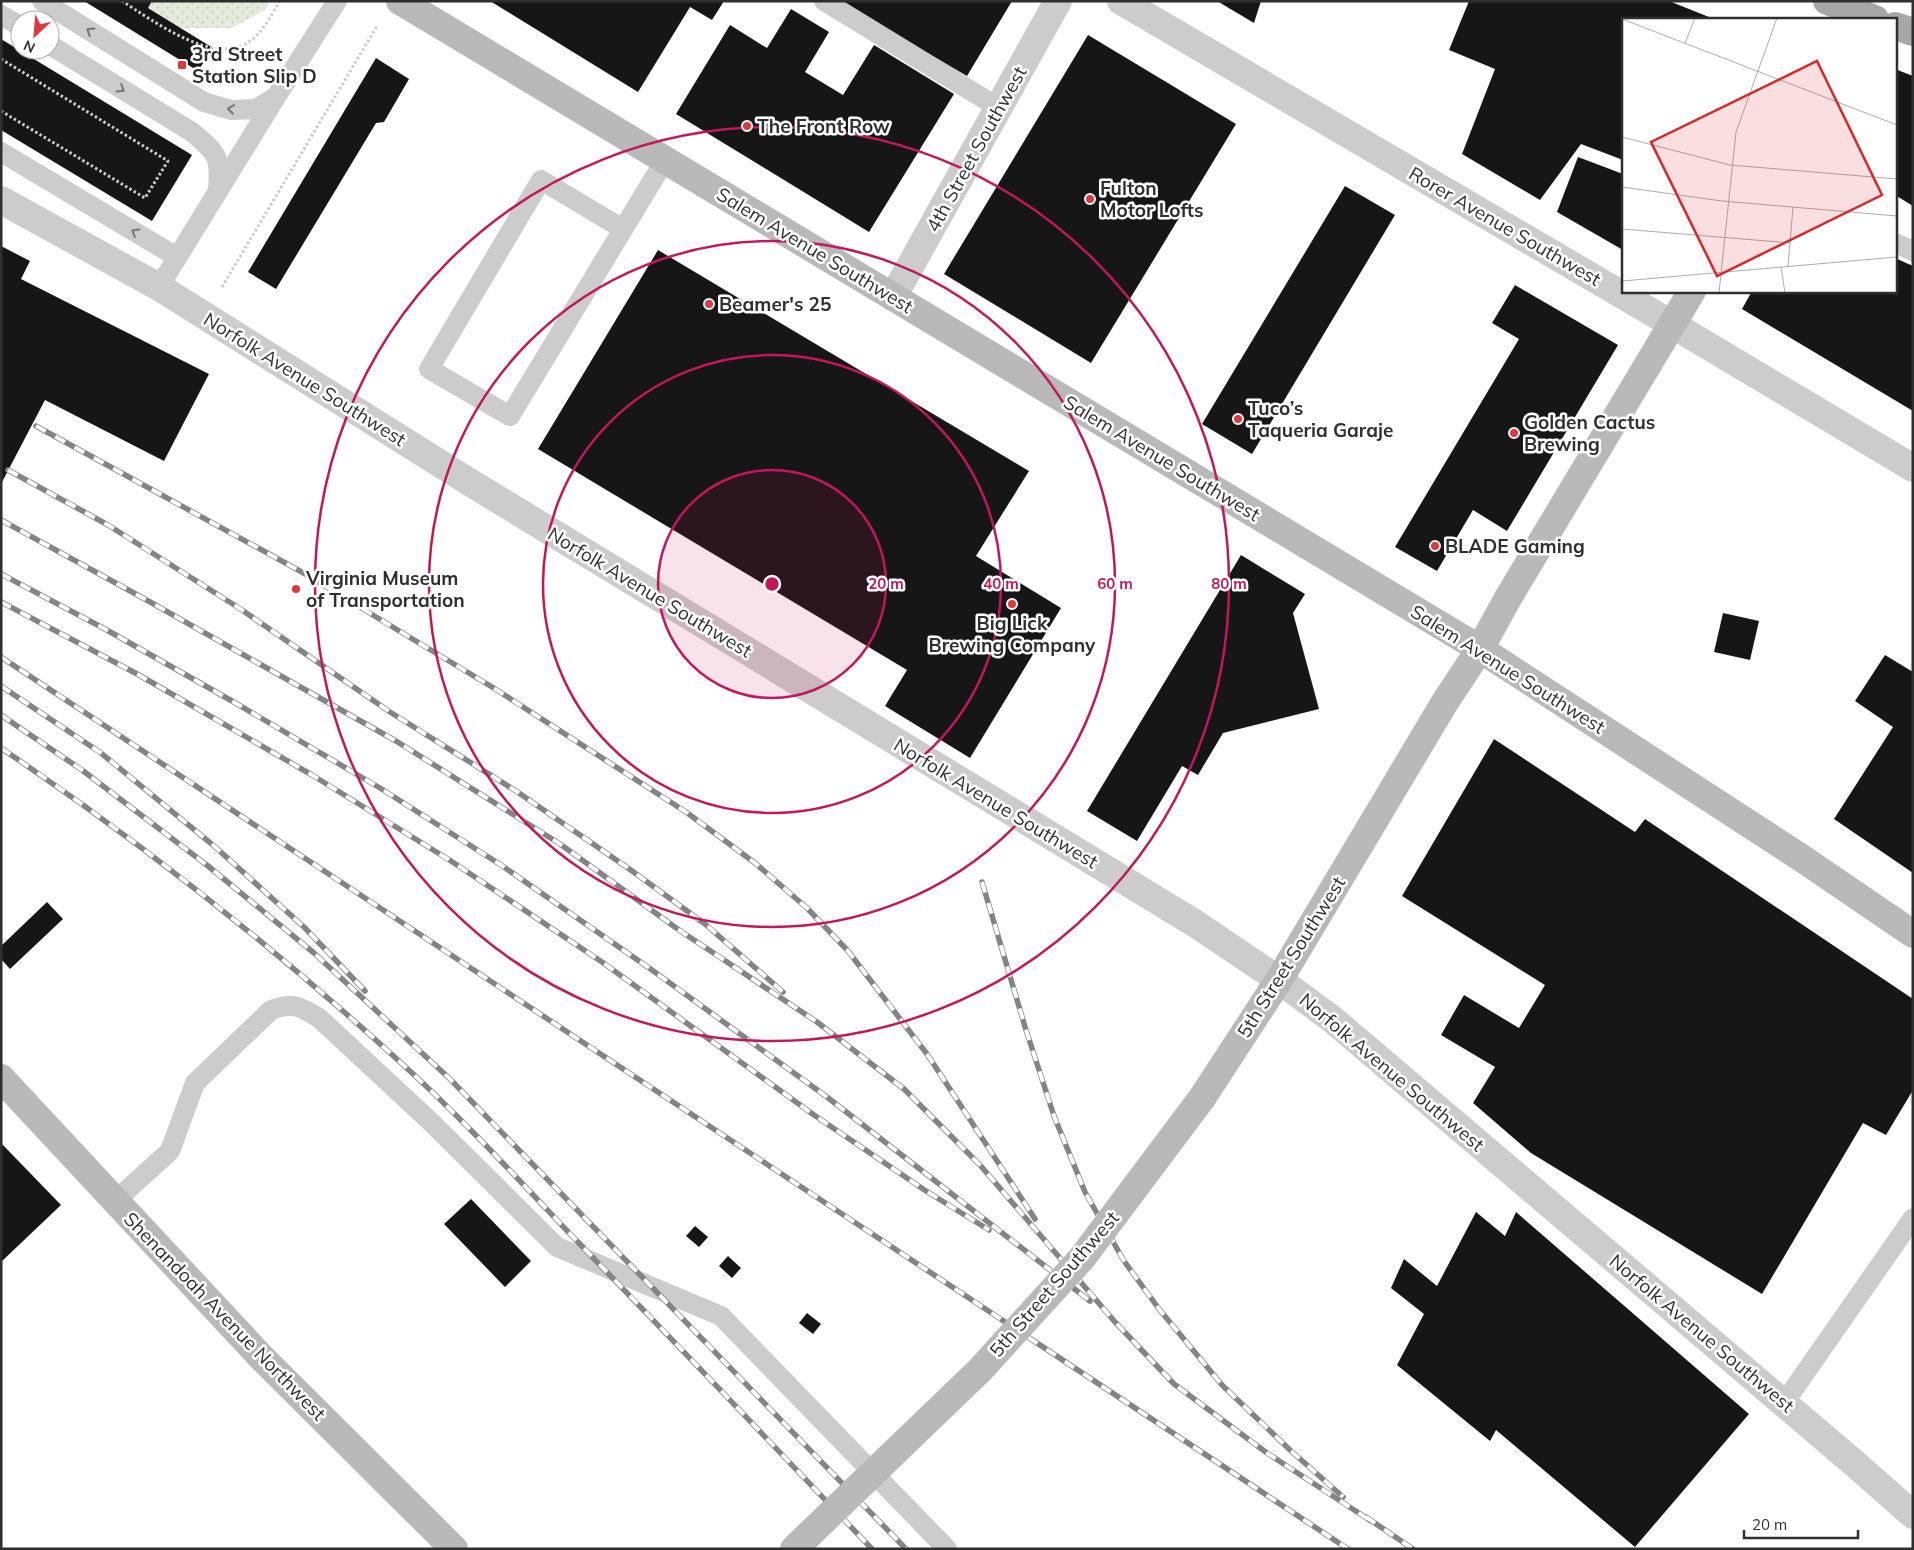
<svg xmlns="http://www.w3.org/2000/svg" width="1914" height="1550" viewBox="0 0 1914 1550" font-family="Mulish,sans-serif">
  <style>
    .green { fill: url(#green-dots) }
    .building { fill: #161616 }
    .lines { fill: none; stroke-linecap: round; stroke-linejoin: round }
    .path { stroke: #ccc; stroke-width: 3; stroke-dasharray: 2.5 2.5; stroke-linecap: butt }
    .lane { stroke: #ccc; stroke-width: 20 }
    .street { stroke: #ccc; stroke-width: 28 }
    .secondary { stroke: #b9b9b9; stroke-width: 28 }
    .primary { stroke: #a7a7a7; stroke-width: 28 }
    .rail-casing { stroke: #848484; stroke-width: 5.5 }
    .rail { stroke: #fff; stroke-width: 4; stroke-dasharray: 11; stroke-linecap: butt }
    .secondary-bridge { stroke: #b9b9b9; stroke-width: 28 }
    .oneway { stroke: #767676 }
    .ring { fill: none; stroke: #c2185b; stroke-width: 2.5 }
    .poi-dot { fill: #dd393e; stroke: #fff; stroke-width: 2 }
    .labels { text-anchor: middle; stroke-width: 5; stroke-linejoin: round; paint-order: stroke }
    .poi-label { font-size: 19px; font-weight: bold; fill: #2f2f2f; stroke: #fff; text-anchor: start }
    .street-label { font-size: 19px; fill: #2f2f2f; stroke: #fff }
    .inset-road { fill: none; stroke: #acacac; stroke-width: 1 }
    .view { fill: #d62828; fill-opacity: 0.15; stroke: #d62828; stroke-width: 2.5 }
    .inset-edge { fill: none; stroke: #2f2f2f; stroke-width: 2.5 }
    .centre { fill: #c2185b; stroke: #fff; stroke-width: 2.5 }
    .ring-label { font-size: 15px; text-anchor: middle; font-weight: bold; fill: #c2185b; stroke: #fff; stroke-width: 5; stroke-linejoin: round; paint-order: stroke }
  </style>
  <defs>
    <pattern id="green-dots" width="8" height="8" patternUnits="userSpaceOnUse" patternTransform="scale(1.25)"><rect width="8" height="8" fill="#e4ebdd"/><path d="M2 2h.1M6 6h.1" fill="none" stroke="#c4cabe" stroke-width="1.8" stroke-linecap="round"/></pattern>
  </defs>
  <rect width="100%" height="100%" fill="#fff"/>
  <!-- green -->
  <polygon class="green" points="152,1 270,1 265,10 232,28 180,28 148,8"/>
  <!-- building -->
  <g class="building">
    <polygon points="84,1 152,1 148,8 213,48 198,71"/>
    <polygon points="490,1 724,1 712,20 690,7 638,92"/>
    <polygon points="837,1 1012,1 967,76"/>
    <polygon points="1217,1 1261,1 1254,23"/>
    <polygon points="1469,1 1669,1 1714,19 1623,19 1623,160 1581,144 1540,200 1462,154 1495,69 1449,50"/>
    <polygon points="791,9 829,32 805,72 843,95 874,45 954,94 869,232 676,114 730,25 767,48"/>
    <polygon points="1088,35 1236,124 1091,363 944,274"/>
    <polygon points="1,39 192,155 152,221 1,130"/>
    <polygon points="376,58 409,79 384,122 376,123 276,289 248,272"/>
    <polygon points="1895,69 1913,76 1913,206 1895,195"/>
    <polygon points="1578,157 1623,174 1623,250 1557,212"/>
    <polygon points="1345,186 1395,215 1252,454 1202,424"/>
    <polygon points="1,246 30,261 21,279 209,374 164,461 45,400 1,484"/>
    <polygon points="658,250 1029,471 976,556 1061,608 970,758 885,706 907,670 538,449"/>
    <polygon points="1895,258 1913,266 1913,411 1742,309 1752,291 1895,291"/>
    <polygon points="1515,285 1618,345 1507,531 1473,510 1437,571 1395,547 1519,339 1492,323"/>
    <polygon points="1241,555 1305,594 1293,613 1319,709 1223,733 1198,775 1182,766 1137,841 1087,811"/>
    <polygon points="1723,613 1759,621 1750,660 1714,652"/>
    <polygon points="1885,655 1913,672 1913,873 1834,819 1893,727 1855,701"/>
    <polygon points="1494,739 1635,832 1645,819 1913,999 1913,1090 1886,1135 1863,1123 1762,1294 1531,1153 1473,1103 1495,1067 1441,1035 1464,995 1519,1028 1545,985 1402,896"/>
    <polygon points="47,902 63,919 10,969 1,959 1,946"/>
    <polygon points="1,1143 61,1205 1,1262"/>
    <polygon points="471,1199 531,1261 505,1287 444,1224"/>
    <polygon points="1476,1212 1505,1236 1516,1212 1749,1414 1635,1547 1496,1430 1490,1441 1397,1365 1424,1314 1391,1288 1404,1259 1437,1286"/>
    <polygon points="695,1226 708,1237 699,1247 686,1236"/>
    <polygon points="728,1256 741,1268 732,1278 719,1266"/>
    <polygon points="807,1313 821,1324 813,1334 799,1323"/>
  </g>
  <g class="lines">
    <!-- path -->
    <g class="path">
      <path d="M122 1C152 20 216 68 250 41 264 31 271 15 280 1"/>
      <polyline points="1,59 168,161 145,198 1,111"/>
      <polyline points="222,287 377,26"/>
    </g>
    <!-- lane -->
    <g class="lane">
      <polyline points="42,1 204,102 231,110 256,109 274,98"/>
      <polyline points="824,1 999,108"/>
      <polyline points="1,15 20,26"/>
      <path d="M50 45 192 132C217 153 221 156 218 190"/>
      <polyline points="1,152 177,257"/>
      <polyline points="623,229 541,180 429,369 510,416 665,160"/>
      <polyline points="1895,243 1913,251"/>
      <polyline points="159,287 276,97 337,1"/>
      <path d="M115 1201 170 1151 195 1083 271 1010C292 1002 300 1006 319 1018L432 1123 557 1247 721 1316 947 1549"/>
      <polyline points="1784,1403 1913,1218"/>
    </g>
    <!-- street -->
    <g class="street">
      <polyline points="1121,1 1648,310 1913,468"/>
      <polyline points="1,200 159,287 471,483 1196,924 1279,980 1332,1019 1854,1463 1913,1515"/>
      <polyline points="893,297 1058,1"/>
    </g>
    <!-- secondary -->
    <g class="secondary">
      <polyline points="400,1 1480,649 1803,859 1913,934"/>
      <polyline points="1,1078 261,1357 454,1549"/>
      <polyline points="1202,1098 1279,980 1445,702 1480,649 1508,598 1692,291"/>
    </g>
    <!-- primary -->
    <g class="primary">
      <polyline points="1827,1 1875,19"/>
      <polyline points="1895,26 1913,32"/>
    </g>
    <!-- rail casing -->
    <g class="rail-casing">
      <g id="rail">
        <polyline points="36,426 300,571 492,687 686,812 755,863 807,908 848,951 927,1054 1035,1219"/>
        <polyline points="8,470 108,525 239,608 390,712 516,791 628,868 705,924 783,992"/>
        <polyline points="1,520 143,598 396,741 560,844 679,930 817,1022 904,1089 980,1165 1115,1322 1174,1384 1267,1453 1371,1521"/>
        <polyline points="1,574 105,629 232,701 380,788 501,865 652,970 827,1097 1090,1301"/>
        <polyline points="1,602 139,675 312,775 451,861 602,962 814,1115 926,1191 989,1230"/>
        <polyline points="1,657 1348,1549"/>
        <polyline points="1,686 101,753 213,845 304,927 365,991"/>
        <polyline points="1,715 82,770 208,866 314,953 450,1079 906,1549"/>
        <path d="M1 748C142 843 274 947 399 1061 461 1117 518 1179 575 1239 675 1342 773 1445 872 1549"/>
        <polyline points="982,882 1026,1030 1054,1116 1085,1192 1124,1261 1159,1309 1222,1385 1290,1450 1343,1497"/>
        <polyline points="1366,1517 1413,1549"/>
      </g>
    </g>
    <!-- rail -->
    <use href="#rail" class="rail"/>
    <!-- secondary-bridge -->
    <polyline class="secondary-bridge" points="794,1549 980,1370 1082,1258 1202,1098"/>
  </g>
  <!-- one-way arrows -->
  <defs><path id="oneway-chevron" d="M-2-3.5L2.5 0L-2 3.5" fill="none" stroke-width="1.6" stroke-linecap="round" stroke-linejoin="round" transform="scale(1.25)"/></defs>
  <g class="oneway">
    <use href="#oneway-chevron" transform="translate(90 31) rotate(-148)"/>
    <use href="#oneway-chevron" transform="translate(121 89) rotate(32)"/>
    <use href="#oneway-chevron" transform="translate(231 109) rotate(-172)"/>
    <use href="#oneway-chevron" transform="translate(135 232) rotate(-149)"/>
  </g>
  <!-- distance rings -->
  <circle cx="772" cy="584" r="114" fill="#c2185b" fill-opacity=".12"/>
  <g class="ring">
    <circle cx="772" cy="584" r="114"/>
    <circle cx="772" cy="584" r="229"/>
    <circle cx="772" cy="584" r="343"/>
    <circle cx="772" cy="584" r="457"/>
  </g>
  <!-- markers -->
  <g class="poi-dot">
    <rect x="177" y="60" width="10" height="10" rx="2.5"/>
    <circle cx="747" cy="126" r="5"/>
    <circle cx="1090" cy="199" r="5"/>
    <circle cx="709" cy="304" r="5"/>
    <circle cx="1238" cy="419" r="5"/>
    <circle cx="1514" cy="433" r="5"/>
    <circle cx="1435" cy="546" r="5"/>
    <circle cx="296" cy="589" r="5"/>
    <circle cx="1012" cy="604" r="5"/>
  </g>
  <g class="labels">
    <!-- poi labels -->
    <g class="poi-label">
      <text x="192" y="61">3rd Street<tspan x="192" dy="22">Station Slip D</tspan></text>
      <text x="757" y="133">The Front Row</text>
      <text x="1100" y="195">Fulton<tspan x="1100" dy="22">Motor Lofts</tspan></text>
      <text x="719" y="311">Beamer's 25</text>
      <text x="1248" y="415">Tuco’s<tspan x="1248" dy="22">Taqueria Garaje</tspan></text>
      <text x="1524" y="429">Golden Cactus<tspan x="1524" dy="22">Brewing</tspan></text>
      <text x="1445" y="553">BLADE Gaming</text>
      <text x="306" y="585">Virginia Museum<tspan x="306" dy="22">of Transportation</tspan></text>
      <text x="1012" y="630" text-anchor="middle">Big Lick<tspan x="1012" dy="22">Brewing Company</tspan></text>
    </g>
    <!-- street labels -->
    <g class="street-label">
      <text transform="translate(976 149) rotate(-61)" y="7">4th Street Southwest</text>
      <text transform="translate(1505 226) rotate(30)" y="7">Rorer Avenue Southwest</text>
      <text transform="translate(815 250) rotate(31)" y="7">Salem Avenue Southwest</text>
      <text transform="translate(305 379) rotate(32)" y="7">Norfolk Avenue Southwest</text>
      <text transform="translate(1162 458) rotate(31)" y="7">Salem Avenue Southwest</text>
      <text transform="translate(650 592) rotate(31)" y="7">Norfolk Avenue Southwest</text>
      <text transform="translate(1508 669) rotate(32)" y="7">Salem Avenue Southwest</text>
      <text transform="translate(996 803) rotate(31)" y="7">Norfolk Avenue Southwest</text>
      <text transform="translate(1291 957) rotate(-58)" y="7">5th Street Southwest</text>
      <text transform="translate(1392 1072) rotate(40)" y="7">Norfolk Avenue Southwest</text>
      <text transform="translate(1054 1284) rotate(-49)" y="7">5th Street Southwest</text>
      <text transform="translate(225 1316) rotate(46)" y="7">Shenandoah Avenue Northwest</text>
      <text transform="translate(1702 1333) rotate(40)" y="7">Norfolk Avenue Southwest</text>
    </g>
  </g>
  <!-- overview -->
  <g transform="translate(1622 18)">
    <rect width="275" height="275" fill="#fff"/>
    <path class="inset-road" d="M0 1 275 107M63 25 73 0M0 119 108 147 275 161M0 169 100 183 275 198M0 211 169 225M166 248 171 189M159 249 163 275M0 263 275 239M97 275 114 114 155 0"/>
    <path class="view" d="M195 43 260 177 95 258 29 124Z"/>
    <rect width="275" height="275" class="inset-edge"/>
  </g>
  <circle cx="772" cy="584" r="8" class="centre"/>
  <g class="ring-label">
    <text x="886" y="589">20 m</text>
    <text x="1001" y="589">40 m</text>
    <text x="1115" y="589">60 m</text>
    <text x="1229" y="589">80 m</text>
  </g>
  <!-- border -->
  <rect width="1914" height="1550" fill="none" stroke="#2f2f2f" stroke-width="5"/>
  <!-- north arrow -->
  <g transform="translate(35 35) rotate(206)"><circle r="24" fill="#ffffff" stroke="#acacac"/>
  <path d="M0-4L9 19L0 12L-9 19Z" fill="#dd393e"/>
  <text y="-8" font-size="14" font-weight="bold" text-anchor="middle" fill="#2f2f2f">N</text>
  </g>
  <!-- scale -->
  <path d="M1744 1530v8h114v-8" fill="none" stroke="#2f2f2f" stroke-width="2.5"/>
  <text x="1752" y="1530" font-size="15" fill="#2f2f2f" stroke="#ffffff" stroke-width="4" paint-order="stroke">20 m</text>
</svg>
